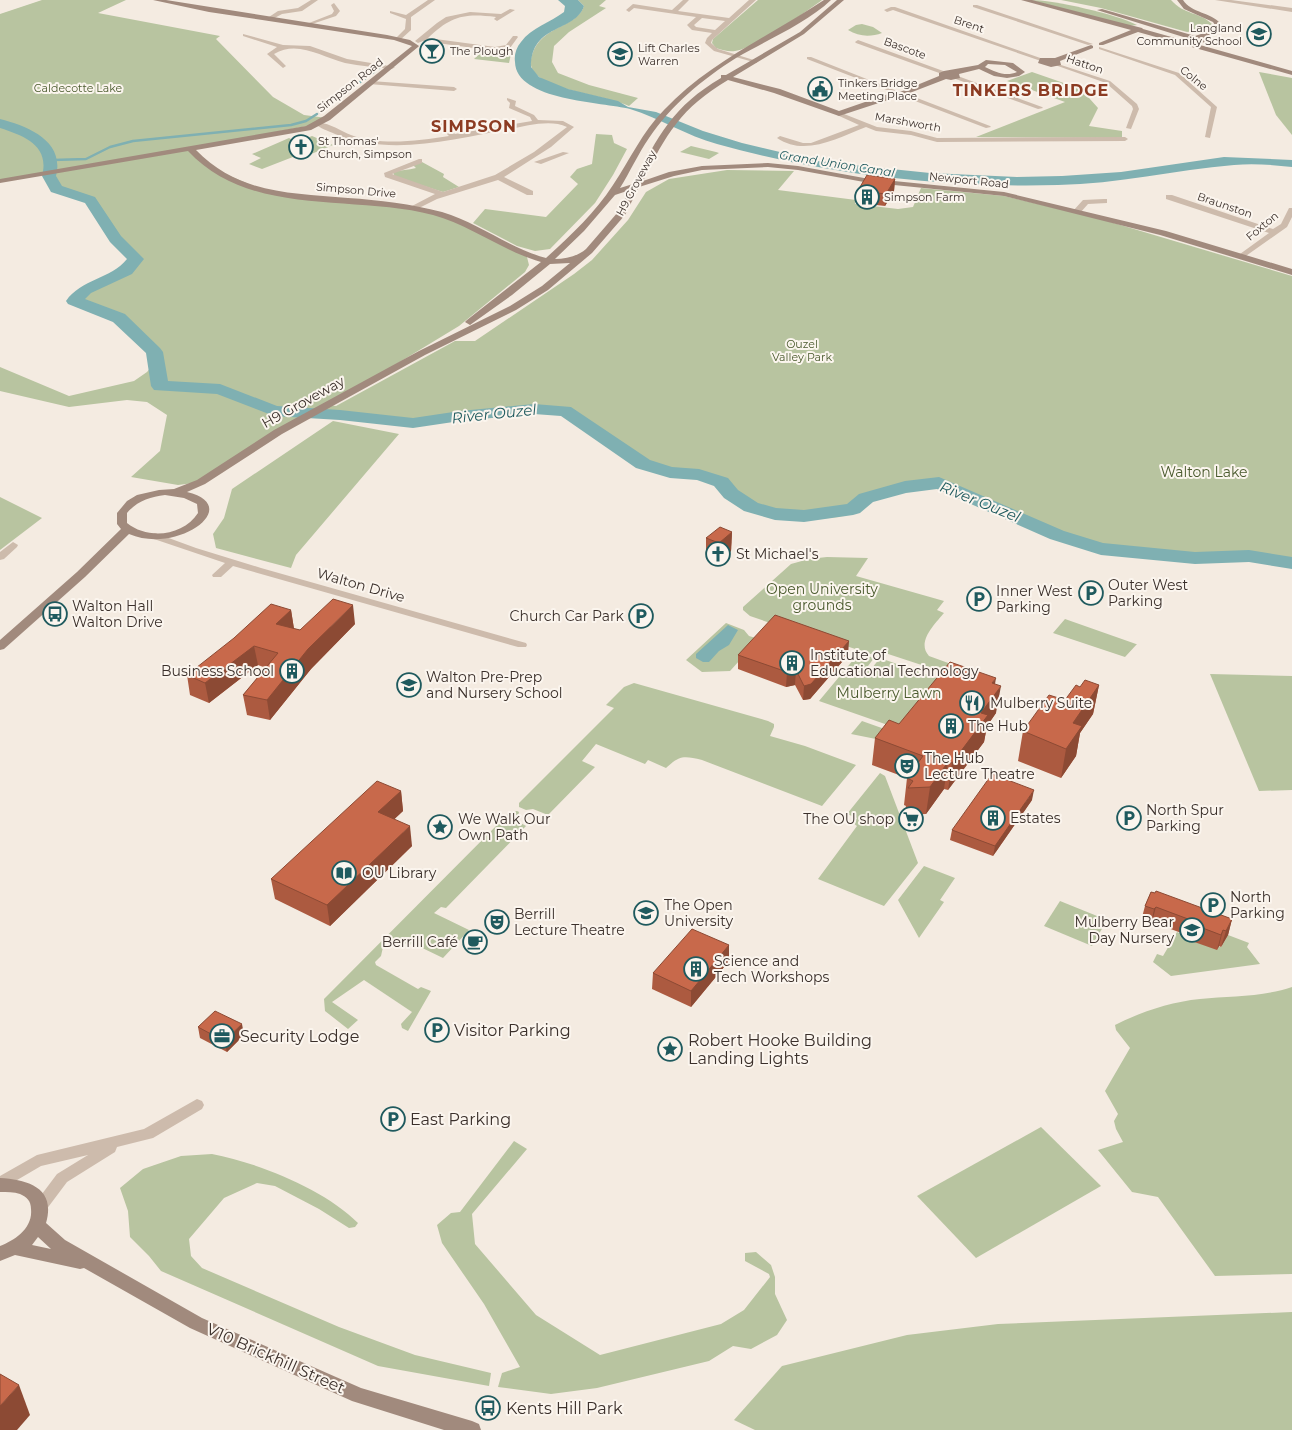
<svg xmlns="http://www.w3.org/2000/svg" width="1292" height="1430" viewBox="0 0 1292 1430" font-family="Montserrat,sans-serif">
  <style>
    .green { fill: #b8c4a0 }
    .sand { fill: #efdcb8 }
    .water { fill: #7fb0b2 }
    .lines { fill: none; stroke-linecap: round; stroke-linejoin: round }
    .stream { stroke: #7fb0b2; stroke-width: 2.5 }
    .river { fill: #7fb0b2; fill-rule: evenodd }
    .street { fill: #cdbbac; fill-rule: evenodd }
    .secondary { fill: #a18a7d; fill-rule: evenodd }
    .wall { fill: #ac5a40 }
    .shaded-wall { fill: #8c4a34 }
    .building { fill: #c8694b; stroke: #8c4a34 }
    .labels { text-anchor: middle; stroke-width: 4; stroke-linejoin: round; paint-order: stroke }
    .far-street-label { font-size: 11px; fill: #3b302b; stroke: #fbf5ee }
    .far-poi-label { font-size: 11px; fill: #3b302b; stroke: #fbf5ee; text-anchor: start }
    .far-park-label { font-size: 11px; fill: #4a5a2e; stroke: #fbf5ee }
    .far-water-label { font-size: 12px; font-style: italic; fill: #1f5a5e; stroke: #fbf5ee }
    .street-label { font-size: 14px; fill: #3b302b; stroke: #fbf5ee }
    .park-label { font-size: 14px; fill: #4a5a2e; stroke: #fbf5ee }
    .poi-label { font-size: 14px; fill: #3b302b; stroke: #fbf5ee; text-anchor: start }
    .water-label { font-size: 15px; font-style: italic; fill: #1f5a5e; stroke: #fbf5ee }
    .far-district-label { font-size: 16px; font-weight: bold; letter-spacing: 1px; fill: #8c3b22; stroke: #fbf5ee }
    .near-poi-label { font-size: 16px; fill: #3b302b; stroke: #fbf5ee; text-anchor: start }
    .near-street-label { font-size: 16px; fill: #3b302b; stroke: #fbf5ee }
  </style>
  <rect width="100%" height="100%" fill="#f4ebe1"/>
  <!-- green -->
  <g class="green">
    <polygon points="42,0 126,0 98,13 220,36 216,39 273,97 304,115 327,118 318,124 190,148 211,168 268,192 381,203 438,214 526,253 529,265 525,272 459,326 329,405 336,406 455,341 475,341 574,274 592,260 628,220 646,192 669,179 727,170 794,171 778,190 856,200 855,204 898,209 913,207 921,188 1004,196 1097,218 1292,276 1292,563 1249,556 1195,558 1101,549 1057,535 939,483 905,487 866,498 853,509 813,516 775,514 751,507 731,494 721,482 699,475 670,472 643,464 565,411 534,409 460,416 413,423 312,413 201,482 178,485 131,477 160,451 167,415 147,402 127,400 69,407 0,391 0,367 69,396 134,381 147,372 156,361 154,352 119,318 74,301 85,290 126,271 136,259 115,239 90,200 56,189 49,176 51,172 0,181 0,14"/>
    <path d="M578 0H606L599 6 606 8 569 32 554 46 552 62 558 73 589 85 638 98 629 106C605 95 550 91 535 73 530 67 530 62 532 55 541 25 577 28 584 6Z"/>
    <path d="M758 0H822C806 12 753 49 735 51 729 52 722 50 716 48L712 43 713 39Z"/>
    <path d="M1030 0C1054 0 1116 14 1137 25L1129 26Z"/>
    <path d="M1061 0H1171C1184 15 1200 12 1212 24L1205 30 1187 32 1101 8Z"/>
    <path d="M862 24 873 27 882 33C871 37 859 37 848 30L856 25Z"/>
    <polygon points="483,51 511,54 509,63 474,59"/>
    <polygon points="1032,72 1081,89 1098,108 1089,126 1122,131 1122,138 976,137 1065,102 1007,81"/>
    <polygon points="1259,72 1292,78 1292,135 1276,115"/>
    <polygon points="596,134 612,135 614,143 627,149 613,175 595,203 550,249 535,251 517,246 473,223 485,209 546,217 578,184 570,177 577,169 592,164"/>
    <polygon points="312,136 333,145 304,157 298,155 262,169 249,164 261,158 252,154 289,138 297,142"/>
    <polygon points="691,146 716,152 719,153 709,159 680,152"/>
    <path d="M422 162 444 174 443 177 459 187 443 192 395 177 393 172C401 170 408 170 416 168L413 165Z"/>
    <polygon points="333,421 399,434 296,555 291,568 216,548 213,534 224,518 232,489"/>
    <polygon points="0,497 42,518 0,550"/>
    <path d="M827 557 868 558 856 576 944 601 937 610 944 613C935 624 916 642 929 656L962 668 955 676 882 652 870 654 781 624 779 626 750 616 743 610V607L791 564 809 559Z"/>
    <polygon points="1065,619 1136,644 1137,644 1125,657 1053,633"/>
    <polygon points="726,623 744,630 749,636 759,639 730,671 702,672 686,660"/>
    <polygon points="859,653 874,658 868,666 872,668 880,658 945,681 905,731 819,701"/>
    <polygon points="1210,674 1292,676 1292,790 1259,791"/>
    <path d="M634 683 768 721 774 724V727L770 736 805 746 856 765 822 806 702 760C684 756 680 755 666 768L648 760 645 764 596 744 582 761 595 767 548 815 533 809 526 810 519 807V803L614 708 606 705 624 687Z"/>
    <polygon points="862,721 893,732 886,741 851,734"/>
    <polygon points="880,773 885,776 918,863 884,906 818,879 857,826 853,823 857,818 847,814"/>
    <polygon points="517,811 519,812 517,819 519,822 526,826 446,908 441,907 434,913 469,930 443,958 412,943 410,945 406,943 403,946 395,943 383,947 381,956 375,962 376,965 418,989 421,987 431,991 408,1031 402,1028 401,1024 412,1012 364,980 332,1002 358,1020 348,1029 325,1011 324,999 510,812"/>
    <polygon points="924,866 955,878 940,900 944,902 919,938 898,900"/>
    <polygon points="1060,901 1107,920 1092,946 1044,926"/>
    <polygon points="1177,932 1184,935 1183,938 1221,947 1228,935 1249,943 1247,947 1260,964 1171,976 1153,962 1157,954 1163,956"/>
    <path d="M1292 987V1274L1215 1276 1158 1197 1132 1192 1098 1150 1123 1142 1116 1129 1114 1121 1118 1114 1105 1091 1130 1048 1116 1030 1115 1025C1141 1012 1170 1002 1200 999 1230 996 1263 997 1292 987Z"/>
    <polygon points="1041,1127 1101,1186 976,1258 917,1196"/>
    <polygon points="514,1141 527,1149 472,1214 475,1244 536,1315 600,1355 721,1324 744,1310 770,1277 769,1274 745,1261 745,1253 756,1252 771,1265 775,1277 775,1294 787,1320 777,1335 751,1349 733,1346 709,1361 597,1388 551,1394 498,1387 502,1373 520,1367 484,1304 442,1243 437,1225 451,1213 460,1212"/>
    <path d="M212 1154C259 1163 324 1189 358 1223L355 1227 349 1228 319 1209 275 1186 257 1183 224 1198 189 1239 191 1256 202 1268 339 1327 415 1355 491 1373 489 1386 378 1366 161 1271 149 1256 130 1237 128 1211 120 1188 143 1169 181 1156Z"/>
    <polygon points="1292,1312 1292,1430 755,1430 734,1420 782,1366 907,1335 998,1324"/>
  </g>
  <!-- sand -->
  <path class="sand" d="M856 500 868 505C851 518 833 518 812 519L809 514 841 508Z"/>
  <!-- water -->
  <g class="water">
    <path d="M558 0H578L584 6C575 33 531 23 531 67L539 77 568 89 618 101 628 107 656 112 703 131 742 143 822 162 834 161 843 164 930 173 1017 177 1062 176 1121 172 1224 157 1292 160V167C1273 165 1254 163 1234 165 1175 170 1118 184 1058 185 944 188 827 175 717 144 687 136 660 118 630 109 603 102 516 101 515 62 514 55 516 48 521 42 531 28 551 22 564 12L565 6Z"/>
    <polygon points="728,625 738,630 729,645 719,651 709,662 703,662 696,658 696,654"/>
  </g>
  <g class="lines">
    <!-- stream -->
    <g class="stream">
      <polyline points="320,112 379,68"/>
      <polyline points="53,160 86,159 110,147 133,141 291,125 306,121 317,114"/>
    </g>
    <!-- river -->
    <path class="river" d="M0 119C28 126 65 141 56 176L62 186 95 197 121 236 144 259 132 274 91 293 85 299 125 314 160 348 163 352 168 381 220 384 277 406 340 410 413 418 460 411 534 404 571 407 650 460 672 467 699 469 728 478 738 490 758 503 776 508 804 510 847 504 859 494 905 481 939 477 1064 531 1103 543 1195 552 1249 550 1292 557V569L1249 562 1195 564 1101 555 1050 539 937 489 906 493 873 502 860 513 853 515 804 522 775 520 744 511 724 498 714 486 697 480 670 478 636 468 561 416 534 414 460 421 413 428 340 420 274 416 217 394 154 390 151 386 146 353 113 322 68 304 66 301C81 279 111 279 127 259L110 242 85 203 51 192 42 176C50 146 25 136 0 128Z"/>
    <!-- street -->
    <g class="street">
      <polygon points="311,0 318,0 302,11 282,14 269,21 266,19 278,11 298,8"/>
      <polygon points="428,0 435,0 411,17 411,30 400,40 396,40 396,38 405,29 406,19 390,13 390,11 406,15"/>
      <path d="M683 0H689L678 11 729 18 749 0H756L712 40 711 43 718 49 757 61V63L714 51 705 43 707 38 712 33 692 30 687 25 696 17 634 8 629 12 626 10 633 4 672 10ZM702 18 725 21 715 30 696 27 694 25Z"/>
      <polygon points="1215,0 1231,0 1292,8 1292,12"/>
      <polygon points="334,3 340,11 336,16 309,25 309,23 332,14 334,11 331,5"/>
      <polygon points="973,5 977,5 1093,44 1088,45 973,7"/>
      <polygon points="891,7 895,7 1046,60 1041,61 893,10 887,12 884,10"/>
      <path d="M510 9 515 10 497 21 494 19 496 17C464 13 451 16 428 38L495 47 506 45 513 36H517L518 37 510 48 495 51 423 41 418 43 415 41 437 23 446 17 470 12 501 14Z"/>
      <path d="M243 34 283 45 310 46 347 59 395 67 392 69C377 67 360 66 345 63 321 57 298 40 274 54L286 66 283 68 267 54 277 47 243 36Z"/>
      <polygon points="858,40 946,72 947,73 942,74 856,43 855,42"/>
      <polygon points="1099,47 1179,73 1217,107 1210,138 1205,137 1211,107 1175,75 1099,49"/>
      <polygon points="807,57 811,57 897,91 892,92 807,59"/>
      <polygon points="1055,63 1110,81 1137,104 1139,109 1131,129 1126,128 1133,109 1132,106 1106,83 1055,65"/>
      <polygon points="955,75 1042,107 1043,108 1038,109 953,78 952,77"/>
      <polygon points="371,81 454,87 457,89 454,91 369,84 368,83"/>
      <polygon points="904,93 990,126 991,127 986,128 902,96 901,95"/>
      <path d="M507 98 516 101 515 106 534 115 538 120 563 121 574 127 551 147 504 177 533 191V195H527L498 180 437 199 415 210 411 208 412 206 435 194 385 177 384 173 419 159H422V163L392 174 443 192 495 175 534 152 567 127C550 119 527 126 510 129 453 139 391 157 335 134 328 131 320 128 315 124 323 119 342 132 351 135 380 146 418 141 449 136L434 121V119L436 118 455 134 532 121 530 117 509 108 510 103 507 100Z"/>
      <path d="M839 112 877 127 911 131 937 138 1125 137 1128 139 1125 141 937 142 911 135 876 131 866 127C837 138 805 157 777 138L780 136 803 143H811L859 125 837 115V113Z"/>
      <polygon points="563,152 569,153 541,164 534,162"/>
      <polygon points="1166,195 1172,195 1273,229 1281,224 1289,208 1292,208 1292,217 1287,227 1243,258 1240,258 1240,254 1269,233 1166,199"/>
      <polygon points="1104,199 1107,199 1107,203 1088,204 1080,213 1073,211 1083,200"/>
      <polygon points="155,533 196,548 261,568 526,643 527,645 526,647 518,647 233,566 221,577 213,577 212,575 225,563 151,538 150,536 151,534"/>
      <polygon points="13,542 18,545 17,547 4,559 0,560 0,552"/>
      <polygon points="197,1099 202,1101 204,1105 202,1109 153,1138 117,1147 115,1152 67,1182 46,1210 41,1212 36,1210 34,1206 36,1202 57,1174 88,1155 41,1166 0,1190 0,1176 37,1155 144,1129"/>
    </g>
    <!-- secondary -->
    <g class="secondary">
      <path d="M153 0H166L387 35 410 40 419 46 418 47 330 120 311 130 196 150C239 194 290 193 348 198 379 200 411 204 442 212 479 223 509 248 546 258 570 236 595 213 613 185 630 160 642 132 664 110 709 62 770 36 824 0H831C807 23 765 41 736 58 703 79 671 105 649 138 638 154 630 172 620 188L633 184C658 136 673 106 721 78V75H726L800 32 837 0H844L804 34 733 77 780 89 839 111 891 93H897V97L839 116 774 93 728 80C681 108 666 134 643 181L669 172 702 166 768 163 798 166 864 178 1004 192 1166 231 1292 269V275L1160 235 1004 196 864 182 798 170 768 167 702 170 674 176 639 187 625 215 592 253 548 290 516 310 425 355 282 434 205 484 187 492C245 506 177 555 129 534L85 577 4 649 0 650V640L77 572 121 529 117 524V513L127 501 137 495 159 490 174 489 197 480 274 430 419 351 510 306 542 286 570 263 550 264 512 295 470 325 465 322 467 320 541 262C503 251 472 226 433 215 352 194 251 218 188 151L0 183V179L306 126 324 116 412 46 394 40 209 12ZM630 190 618 212 586 249C578 256 566 259 555 259L584 231 615 195ZM165 495 184 498 197 504 198 513C183 536 148 540 127 523V513C137 501 150 497 165 495Z"/>
      <polygon points="1021,0 1032,0 1142,28 1143,29 1292,71 1292,75 1138,32 1103,45 1099,45 1099,43 1131,30"/>
      <path d="M1177 0H1183C1191 13 1211 12 1221 24L1217 32 1202 39 1215 43V45L1193 40 1097 10 1102 9 1195 36 1213 30 1215 25 1213 22 1184 9Z"/>
      <polygon points="1091,45 1093,46 1093,48 1060,61 1061,65 1051,67 1038,63 1040,58 1055,58"/>
      <path d="M986 60 1013 63 1025 72 1019 76 1007 78 994 76 979 69 959 74 960 78 951 80 946 79 907 94 900 92 939 76V73L944 71 978 65ZM988 64 1005 65 1017 72C1006 77 995 72 985 67Z"/>
      <path d="M0 1178C29 1180 56 1188 46 1223L65 1240 202 1318 361 1388 472 1421 479 1424 481 1430H444L352 1401 190 1328 84 1268 80 1269 15 1255 0 1261V1246C15 1240 33 1228 31 1209 31 1201 27 1197 20 1194 14 1192 7 1192 0 1192ZM38 1237 51 1249 32 1245Z"/>
    </g>
  </g>
  <!-- wall -->
  <g class="wall">
    <polygon points="895,179 894,191 885,206 868,204 868,200 859,199 860,187"/>
    <polygon points="732,532 731,551 718,562 706,557 706,538"/>
    <polygon points="291,610 294,629 300,630 355,624 311,669 270,720 247,715 243,695 266,668 258,665 209,703 190,695 187,675"/>
    <polygon points="738,655 848,655 810,699 803,700 795,685 786,687 738,669"/>
    <polygon points="995,685 996,713 987,726 984,742 948,790 944,789 926,814 904,815 906,806 904,805 907,778 872,765 875,738 899,724"/>
    <polygon points="1099,685 1093,714 1080,733 1076,756 1061,778 1018,761 1023,731 1065,700 1080,687"/>
    <polygon points="401,791 403,811 394,819 412,846 330,926 275,899 271,879"/>
    <polygon points="1032,800 993,856 950,840 952,830"/>
    <polygon points="1151,892 1232,919 1228,935 1221,947 1219,946 1217,950 1183,938 1184,934 1152,922 1151,924 1141,921 1145,906"/>
    <polygon points="729,945 729,961 691,1007 652,989 653,973"/>
    <polygon points="198,1027 244,1035 227,1052 200,1038"/>
  </g>
  <!-- shaded-wall -->
  <g class="shaded-wall">
    <polygon points="895,179 894,191 885,206 886,194"/>
    <polygon points="732,532 731,551 718,562 719,543"/>
    <polygon points="353,605 355,624 311,669 270,720 267,700 308,649"/>
    <polygon points="291,610 294,629 276,624"/>
    <polygon points="849,641 848,655 810,699 803,700 804,686"/>
    <polygon points="254,646 258,665 209,703 205,683"/>
    <polygon points="796,670 795,685 786,687 787,672"/>
    <polygon points="996,678 993,696 1001,686 996,713 987,726 984,742 948,790 952,763 981,713 992,683"/>
    <polygon points="1099,685 1093,714 1080,733 1076,756 1061,778 1066,749 1073,723"/>
    <polygon points="948,762 944,789 926,814 930,787"/>
    <polygon points="1034,790 1032,800 993,856 995,846"/>
    <polygon points="401,791 403,811 381,832 378,812"/>
    <polygon points="410,826 412,846 330,926 327,905"/>
    <polygon points="1156,907 1152,922 1151,924 1154,909"/>
    <polygon points="1232,919 1228,935 1221,947 1226,931"/>
    <polygon points="1223,930 1219,946 1217,950 1221,935"/>
    <polygon points="729,945 729,961 691,1007 691,991"/>
    <polygon points="242,1024 244,1035 227,1052 224,1041"/>
    <polygon points="19,1385 30,1415 17,1430 0,1430 0,1406"/>
  </g>
  <!-- building -->
  <g class="building">
    <polygon points="867,175 895,179 886,194 869,192 871,188 860,187"/>
    <polygon points="720,527 732,532 719,543 706,538"/>
    <polygon points="333,599 353,605 308,649 267,700 243,695 278,653 254,646 205,683 187,675 234,638 271,604 291,610 276,624 300,630"/>
    <polygon points="775,615 849,641 811,684 804,686 796,670 787,672 738,655"/>
    <polygon points="950,662 996,678 992,683 1001,686 981,713 988,715 952,763 948,762 930,787 908,788 913,781 907,778 923,756 875,738 889,720 899,724"/>
    <polygon points="1085,680 1099,685 1073,723 1082,726 1066,749 1023,731 1049,695 1065,700 1076,685 1080,687"/>
    <polygon points="992,774 1034,790 995,846 952,830"/>
    <polygon points="377,781 401,791 378,812 410,826 327,905 271,879"/>
    <polygon points="1156,891 1232,919 1226,931 1223,930 1221,935 1187,922 1188,919 1156,907 1154,909 1145,906 1151,892 1155,893"/>
    <polygon points="692,929 729,945 691,991 653,973"/>
    <polygon points="215,1011 242,1024 224,1041 198,1027"/>
    <polygon points="0,1374 19,1385 0,1406"/>
  </g>
  <!-- icons -->
  <defs>
    <g id="school-ring" transform="scale(1.25)"><circle r="9.5" fill="#fbf5ee" stroke="#1f5a5e" stroke-width="1.5"/><path d="M0-5L7-2L0 1L-7-2ZM-4 1L0 2.5L4 1V4Q0 6-4 4Z" fill="#1f5a5e"/></g>
    <g id="bar-ring" transform="scale(1.25)"><circle r="9.5" fill="#fbf5ee" stroke="#1f5a5e" stroke-width="1.5"/><path d="M-6-5H6L.8 .8V4.5H3.5V6h-7V4.5H-.8V.8Z" fill="#1f5a5e"/></g>
    <g id="civic-ring" transform="scale(1.25)"><circle r="9.5" fill="#fbf5ee" stroke="#1f5a5e" stroke-width="1.5"/><path d="M-.6-6.5H3V-4.5H.6V-3L4-1V1h2V6H-6V1h2V-1L-.6-3ZM-1.2 2.5V6h2.4V2.5Z" fill="#1f5a5e"/></g>
    <g id="church-ring" transform="scale(1.25)"><circle r="9.5" fill="#fbf5ee" stroke="#1f5a5e" stroke-width="1.5"/><path d="M-1.2-6h2.4v3.5h3.3v2.4h-3.3V6h-2.4V-.1h-3.3v-2.4h3.3Z" fill="#1f5a5e"/></g>
    <g id="building-ring" transform="scale(1.25)"><circle r="9.5" fill="#fbf5ee" stroke="#1f5a5e" stroke-width="1.5"/><path d="M-4-6H4V6H1V3H-1V6H-4ZM-2.5-4.3h1.7v1.8h-1.7ZM.8-4.3h1.7v1.8H.8ZM-2.5-1h1.7V.8h-1.7ZM.8-1h1.7V.8H.8Z" fill="#1f5a5e"/></g>
    <g id="parking-ring" transform="scale(1.25)"><circle r="9.5" fill="#fbf5ee" stroke="#1f5a5e" stroke-width="1.5"/><path d="M-3.5-5.5H1a3.5 3.5 0 0 1 0 7H-1V5.5H-3.5ZM-1-3.4V-.6H.8a1.4 1.4 0 0 0 0-2.8Z" fill="#1f5a5e"/></g>
    <g id="bus-ring" transform="scale(1.25)"><circle r="9.5" fill="#fbf5ee" stroke="#1f5a5e" stroke-width="1.5"/><path d="M-5-6H5V4H4V6H2V4H-2V6H-4V4H-5ZM-3.5-4V0h7V-4ZM-3.5 1.2v1.5H-2V1.2ZM2 1.2v1.5H3.5V1.2Z" fill="#1f5a5e"/></g>
    <g id="restaurant-ring" transform="scale(1.25)"><circle r="9.5" fill="#fbf5ee" stroke="#1f5a5e" stroke-width="1.5"/><path d="M-5-6h1v4h1v-4h1v4h1v-4h1v5L-1.5 .5V6h-2V.5L-5-1ZM5-6V6H3V1.5H1.5Q1.5-4 5-6Z" fill="#1f5a5e"/></g>
    <g id="theatre-ring" transform="scale(1.25)"><circle r="9.5" fill="#fbf5ee" stroke="#1f5a5e" stroke-width="1.5"/><path d="M-5-5.5Q0-4 5-5.5V0Q5 5 0 6Q-5 5-5 0ZM-3.3-2.5H-1v1.5H-3.3ZM1-2.5H3.3v1.5H1ZM-2.8 1Q0 5.5 2.8 1Z" fill="#1f5a5e"/></g>
    <g id="supermarket-ring" transform="scale(1.25)"><circle r="9.5" fill="#fbf5ee" stroke="#1f5a5e" stroke-width="1.5"/><path d="M-6-5.5h2.5l.6 2H6L4.5 2H-2.5L-4.4-4H-6ZM-1.5 3.2a1.3 1.3 0 1 0 .1 0ZM3 3.2a1.3 1.3 0 1 0 .1 0Z" fill="#1f5a5e"/></g>
    <g id="sight-ring" transform="scale(1.25)"><circle r="9.5" fill="#fbf5ee" stroke="#1f5a5e" stroke-width="1.5"/><path d="M0-6L1.8-2.2L6-1.7L2.9 1.2L3.7 5.4L0 3.3L-3.7 5.4L-2.9 1.2L-6-1.7L-1.8-2.2Z" fill="#1f5a5e"/></g>
    <g id="library-ring" transform="scale(1.25)"><circle r="9.5" fill="#fbf5ee" stroke="#1f5a5e" stroke-width="1.5"/><path d="M-6-4Q-3-5.5-.7-3.5V5Q-3 3-6 4ZM6-4Q3-5.5 .7-3.5V5Q3 3 6 4Z" fill="#1f5a5e"/></g>
    <g id="university-ring" transform="scale(1.25)"><circle r="9.5" fill="#fbf5ee" stroke="#1f5a5e" stroke-width="1.5"/><path d="M0-5L7-2L0 1L-7-2ZM-4 1L0 2.5L4 1V4Q0 6-4 4Z" fill="#1f5a5e"/></g>
    <g id="cafe-ring" transform="scale(1.25)"><circle r="9.5" fill="#fbf5ee" stroke="#1f5a5e" stroke-width="1.5"/><path d="M-5.5-4.5H6V0H3Q3 3.5 0 3.5H-2.5Q-5.5 3.5-5.5 0ZM3-3.2v2h1.7v-2ZM-6 4.5H4V6H-6Z" fill="#1f5a5e"/></g>
    <g id="office-ring" transform="scale(1.25)"><circle r="9.5" fill="#fbf5ee" stroke="#1f5a5e" stroke-width="1.5"/><path d="M-6-3h4V-5.5h4V-3h4V5H-6ZM-1-4.5V-3h2v-1.5ZM-6 0V1H6V0Z" fill="#1f5a5e"/></g>
  </defs>
  <g fill-rule="evenodd">
    <use href="#school-ring" x="1259" y="34"/>
    <use href="#bar-ring" x="432" y="51"/>
    <use href="#school-ring" x="620" y="54"/>
    <use href="#civic-ring" x="820" y="89"/>
    <use href="#church-ring" x="301" y="147"/>
    <use href="#building-ring" x="867" y="197"/>
    <use href="#church-ring" x="718" y="554"/>
    <use href="#parking-ring" x="1091" y="593"/>
    <use href="#parking-ring" x="979" y="599"/>
    <use href="#bus-ring" x="55" y="614"/>
    <use href="#parking-ring" x="641" y="616"/>
    <use href="#building-ring" x="792" y="663"/>
    <use href="#building-ring" x="292" y="671"/>
    <use href="#school-ring" x="409" y="685"/>
    <use href="#restaurant-ring" x="972" y="703"/>
    <use href="#building-ring" x="951" y="726"/>
    <use href="#theatre-ring" x="907" y="766"/>
    <use href="#building-ring" x="993" y="818"/>
    <use href="#parking-ring" x="1129" y="818"/>
    <use href="#supermarket-ring" x="911" y="819"/>
    <use href="#sight-ring" x="440" y="827"/>
    <use href="#library-ring" x="344" y="873"/>
    <use href="#parking-ring" x="1213" y="905"/>
    <use href="#university-ring" x="646" y="913"/>
    <use href="#theatre-ring" x="497" y="922"/>
    <use href="#school-ring" x="1192" y="930"/>
    <use href="#cafe-ring" x="475" y="942"/>
    <use href="#building-ring" x="696" y="969"/>
    <use href="#parking-ring" x="437" y="1030"/>
    <use href="#office-ring" x="222" y="1036"/>
    <use href="#sight-ring" x="670" y="1049"/>
    <use href="#parking-ring" x="393" y="1119"/>
    <use href="#bus-ring" x="488" y="1408"/>
  </g>
  <g class="labels">
    <!-- far-street labels -->
    <g class="far-street-label">
      <text transform="translate(969 24) rotate(19)" y="4">Brent</text>
      <text transform="translate(905 48) rotate(20)" y="4">Bascote</text>
      <text transform="translate(1085 64) rotate(19)" y="4">Hatton</text>
      <text transform="translate(1194 78) rotate(39)" y="4">Colne</text>
      <text transform="translate(350 85) rotate(-38)" y="4">Simpson Road</text>
      <text transform="translate(908 122) rotate(10)" y="4">Marshworth</text>
      <text transform="translate(969 180) rotate(6)" y="4">Newport Road</text>
      <text transform="translate(636 183) rotate(-62)" y="4">H9 Groveway</text>
      <text transform="translate(356 190) rotate(5)" y="4">Simpson Drive</text>
      <text transform="translate(1225 205) rotate(19)" y="4">Braunston</text>
      <text transform="translate(1262 226) rotate(-40)" y="4">Foxton</text>
    </g>
    <!-- far-poi labels -->
    <g class="far-poi-label">
      <text x="1242" y="32" text-anchor="end">Langland<tspan x="1242" dy="13">Community School</tspan></text>
      <text x="638" y="52">Lift Charles<tspan x="638" dy="13">Warren</tspan></text>
      <text x="450" y="55">The Plough</text>
      <text x="838" y="87">Tinkers Bridge<tspan x="838" dy="13">Meeting Place</tspan></text>
      <text x="318" y="145">St Thomas'<tspan x="318" dy="13">Church, Simpson</tspan></text>
      <text x="884" y="201">Simpson Farm</text>
    </g>
    <!-- far-park labels -->
    <g class="far-park-label">
      <text x="78" y="92">Caldecotte Lake</text>
      <text x="802" y="348">Ouzel<tspan x="802" dy="13">Valley Park</tspan></text>
    </g>
    <!-- far-water labels -->
    <g class="far-water-label">
      <text transform="translate(837 164) rotate(9)" y="4">Grand Union Canal</text>
    </g>
    <!-- street labels -->
    <g class="street-label">
      <text transform="translate(303 402) rotate(-29)" y="5">H9 Groveway</text>
      <text transform="translate(361 585) rotate(16)" y="5">Walton Drive</text>
    </g>
    <!-- park labels -->
    <g class="park-label">
      <text x="1204" y="477">Walton Lake</text>
      <text x="822" y="594">Open University<tspan x="822" dy="16">grounds</tspan></text>
      <text x="889" y="698">Mulberry Lawn</text>
    </g>
    <!-- poi labels -->
    <g class="poi-label">
      <text x="736" y="559">St Michael's</text>
      <text x="1108" y="590">Outer West<tspan x="1108" dy="16">Parking</tspan></text>
      <text x="996" y="596">Inner West<tspan x="996" dy="16">Parking</tspan></text>
      <text x="72" y="611">Walton Hall<tspan x="72" dy="16">Walton Drive</tspan></text>
      <text x="624" y="621" text-anchor="end">Church Car Park</text>
      <text x="810" y="660">Institute of<tspan x="810" dy="16">Educational Technology</tspan></text>
      <text x="274" y="676" text-anchor="end">Business School</text>
      <text x="426" y="682">Walton Pre-Prep<tspan x="426" dy="16">and Nursery School</tspan></text>
      <text x="990" y="708">Mulberry Suite</text>
      <text x="968" y="731">The Hub</text>
      <text x="924" y="763">The Hub<tspan x="924" dy="16">Lecture Theatre</tspan></text>
      <text x="1146" y="815">North Spur<tspan x="1146" dy="16">Parking</tspan></text>
      <text x="1010" y="823">Estates</text>
      <text x="458" y="824">We Walk Our<tspan x="458" dy="16">Own Path</tspan></text>
      <text x="894" y="824" text-anchor="end">The OU shop</text>
      <text x="362" y="878">OU Library</text>
      <text x="1230" y="902">North<tspan x="1230" dy="16">Parking</tspan></text>
      <text x="664" y="910">The Open<tspan x="664" dy="16">University</tspan></text>
      <text x="514" y="919">Berrill<tspan x="514" dy="16">Lecture Theatre</tspan></text>
      <text x="1174" y="927" text-anchor="end">Mulberry Bear<tspan x="1174" dy="16">Day Nursery</tspan></text>
      <text x="458" y="947" text-anchor="end">Berrill Café</text>
      <text x="714" y="966">Science and<tspan x="714" dy="16">Tech Workshops</tspan></text>
    </g>
    <!-- water labels -->
    <g class="water-label">
      <text transform="translate(494 414) rotate(-6)" y="5">River Ouzel</text>
      <text transform="translate(980 502) rotate(22)" y="5">River Ouzel</text>
    </g>
    <!-- far-district labels -->
    <g class="far-district-label">
      <text x="1031" y="96">TINKERS BRIDGE</text>
      <text x="474" y="132">SIMPSON</text>
    </g>
    <!-- near-poi labels -->
    <g class="near-poi-label">
      <text x="454" y="1036">Visitor Parking</text>
      <text x="240" y="1042">Security Lodge</text>
      <text x="688" y="1046">Robert Hooke Building<tspan x="688" dy="18">Landing Lights</tspan></text>
      <text x="410" y="1125">East Parking</text>
      <text x="506" y="1414">Kents Hill Park</text>
    </g>
    <!-- near-street labels -->
    <g class="near-street-label">
      <text transform="translate(276 1358) rotate(24)" y="6">V10 Brickhill Street</text>
    </g>
  </g>
</svg>
